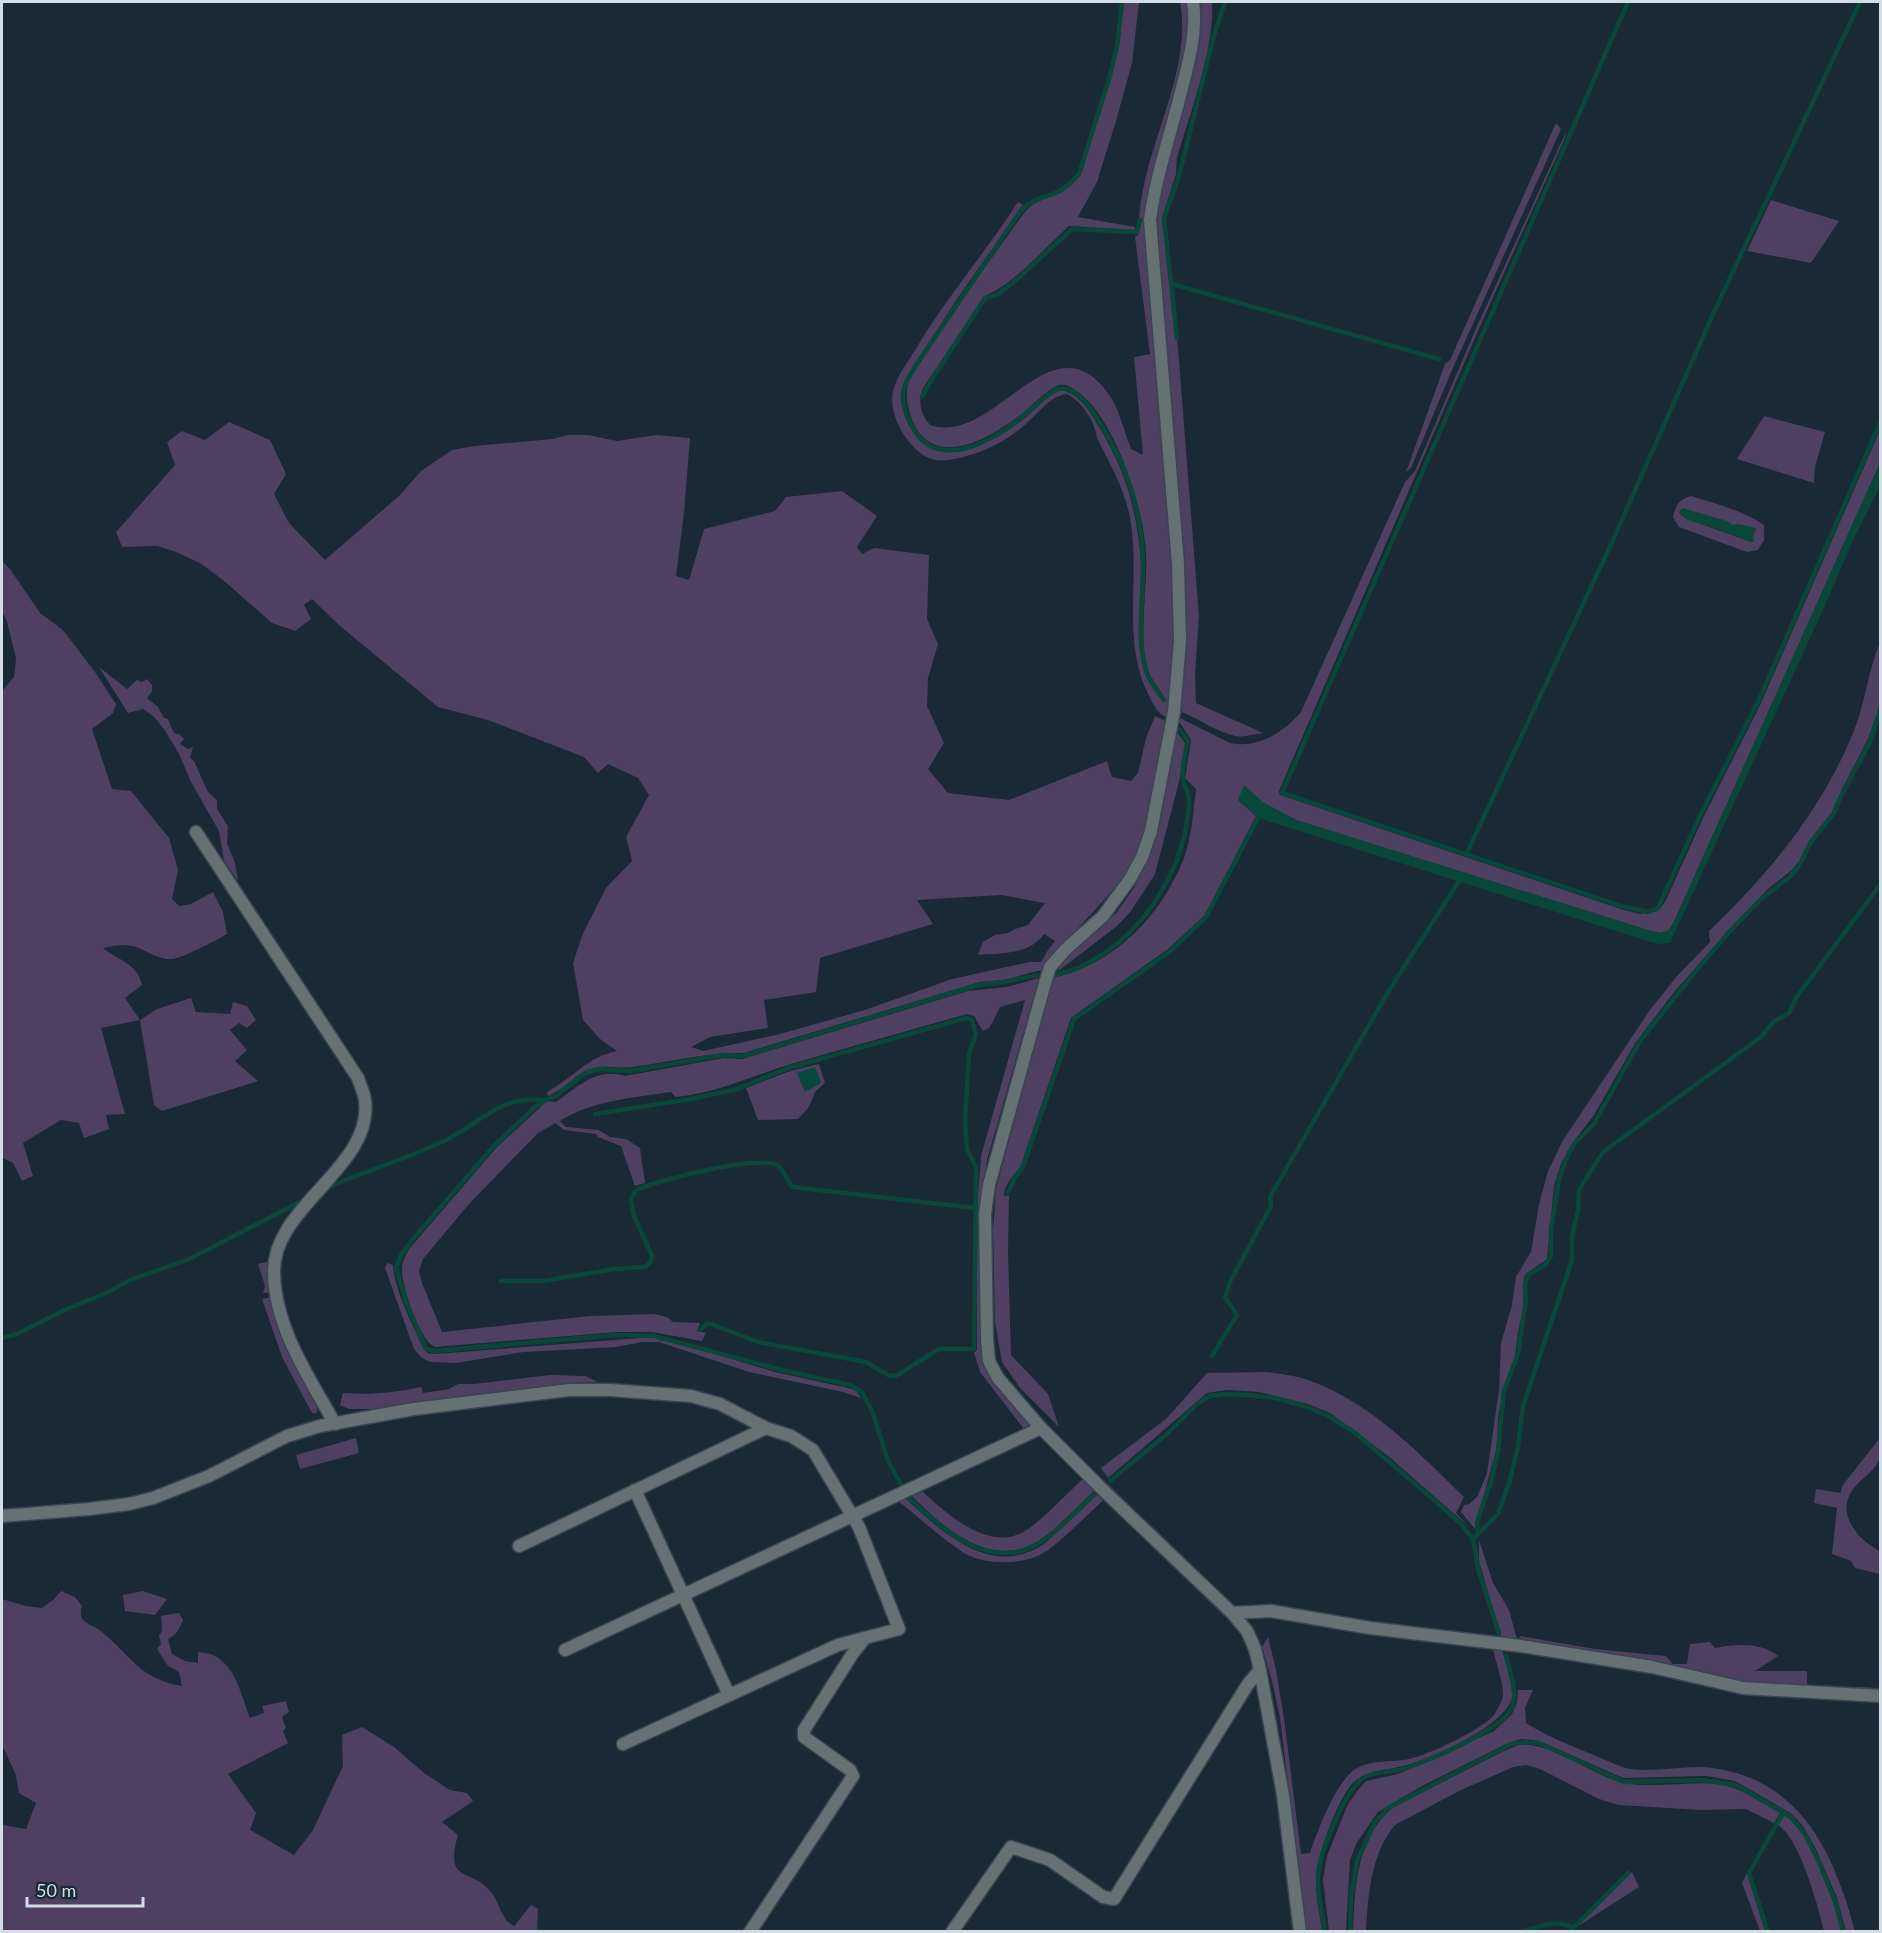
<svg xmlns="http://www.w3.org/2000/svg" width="1882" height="1933" viewBox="0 0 1882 1933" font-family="Lato,sans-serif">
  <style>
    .green { fill: #4f3f60; fill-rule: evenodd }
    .water { fill: #09473b }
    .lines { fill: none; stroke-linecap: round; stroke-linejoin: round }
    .stream { stroke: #09473b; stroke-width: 4.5 }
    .minor-casing { stroke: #374651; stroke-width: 15 }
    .tertiary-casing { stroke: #374651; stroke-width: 15 }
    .minor { stroke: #667173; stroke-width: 12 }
    .tertiary { stroke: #667173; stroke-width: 12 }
  </style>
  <rect width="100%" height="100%" fill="#192935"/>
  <!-- green -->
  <g class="green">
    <path d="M1123 2H1139L1132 63 1116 121 1097 182 1078 217 1135 227V230L1069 226C1045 248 1014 284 985 296L923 388C918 402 920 413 930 425 995 447 1050 315 1108 393 1119 408 1124 431 1131 449L1143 455 1134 357 1150 354 1135 237 1139 234C1136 156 1194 78 1180 2H1188L1189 37 1147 203 1175 620V641L1168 718C1156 713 1154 705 1148 694 1121 639 1141 576 1130 518 1125 490 1110 464 1097 438 1095 421 1082 402 1067 394 1048 396 1035 418 1020 429 1000 445 975 456 949 460 931 463 918 454 907 439 899 429 891 411 892 397 894 380 905 366 914 352 945 299 985 253 1018 202L1023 205 957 299 905 380C900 393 900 403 905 416 927 475 984 448 1021 421 1035 411 1045 396 1061 390 1081 395 1089 410 1099 427 1124 468 1135 503 1140 551 1144 589 1132 638 1145 674 1148 682 1155 691 1160 696L1161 692C1157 686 1152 679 1149 673 1137 642 1148 588 1146 554 1144 509 1114 411 1072 388 1068 386 1064 384 1059 385 1044 391 1032 407 1019 416 988 439 934 471 912 420 907 407 905 393 909 380L960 302 1024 213C1039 194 1066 199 1082 172L1117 54 1120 40Z"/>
    <path d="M1201 2H1212C1215 47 1190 114 1177 158L1176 174 1162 218 1178 348 1199 616 1195 674 1196 703 1263 733C1254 734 1244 738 1235 736 1217 732 1199 719 1182 712L1180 708 1186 655 1185 559 1156 241C1158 187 1175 135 1188 83 1195 56 1203 29 1201 2Z"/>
    <polygon points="1556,123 1561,129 1452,370 1411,468 1406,472 1445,364 1450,360"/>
    <path d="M1566 132 1565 138 1481 324 1279 791 1280 795 1624 910 1640 914 1658 911 1665 902 1703 818 1761 703 1880 430V463L1673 924 1668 931 1660 933 1651 931 1296 820 1264 803 1238 800 1256 816 1205 915 1168 949 1071 1018 1020 1168C1013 1176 1004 1185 1004 1196L1009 1195 1008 1253 1011 1355 1048 1394 1059 1427 1020 1388 1002 1362 995 1322 993 1230 996 1189 1053 978C1116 963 1160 917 1184 858 1192 836 1193 811 1196 789L1185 778 1191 740 1178 720V717L1230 743C1258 749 1284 732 1301 712L1405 482 1415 471 1478 324Z"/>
    <polygon points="1771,200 1839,221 1811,263 1747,251"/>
    <polygon points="1764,416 1825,432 1815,467 1814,483 1737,459"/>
    <path d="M229 422 270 440 286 474 274 494 289 523 325 560 400 495 421 471 452 450 474 446 553 439 568 435H588L617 441 656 435 690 438 684 513 676 576 689 580 704 529 775 511 786 497 842 491 877 516 857 547 862 554 874 548 929 555 927 619 938 644 928 678 927 706 944 743 928 769 948 793 1009 800 1107 761 1112 777 1131 781 1138 773 1146 738 1155 716 1169 723 1143 839 1137 858 1114 889 1049 960 1045 971H1037L1004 980 980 982 744 1053C706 1052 671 1062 633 1067 619 1069 605 1064 591 1069 575 1074 564 1090 548 1096L547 1092C573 1078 587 1057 617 1051L600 1039 583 1020 573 963 583 933 606 888 632 861 626 837 649 795 638 778 608 764 598 773 584 757 488 720 438 707 340 626 312 599 304 605 311 619 295 631 272 623 223 580 200 563 176 552 157 546 122 547 116 532 175 465 167 442 182 431 205 440ZM1001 895 1045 903 1028 925 1015 929 1008 933 995 935 983 942 978 955C1002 953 1029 955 1044 934L1055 941 1048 950 1041 962H1030L952 979 865 1010 780 1034 703 1051 691 1047 710 1037 768 1028 764 1000 816 992 820 958 933 924 917 900Z"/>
    <path d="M1691 496C1717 504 1742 510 1764 525V540L1758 550 1747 552 1679 527 1673 517C1676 505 1678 500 1691 496ZM1690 520 1727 521 1751 542Z"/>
    <path d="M2 561 10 569 40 613 63 630 95 672 116 704 113 713 92 729 112 789 131 791 169 838 178 870 172 899 179 906 191 904 213 892 223 912 227 934C217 940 183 958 172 959 159 960 147 951 136 947 125 944 114 945 103 948 118 960 138 964 142 985L125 998 140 1020 157 1009 191 998 196 1012 230 1014 233 1002 247 1006 256 1020 247 1028 239 1023 230 1030 247 1050 235 1061 258 1081 162 1111 154 1105 140 1020 101 1028 125 1114 106 1115 109 1129 84 1138 79 1123 61 1120 23 1143 33 1176 22 1181 13 1163 3 1158 2 1150V691L14 677 16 658 6 618 2 613Z"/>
    <path d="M1880 642V700L1877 714 1868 739 1842 789 1831 814 1809 841 1799 861 1792 870 1768 889 1731 928 1675 991 1636 1042 1594 1115 1571 1145 1561 1164 1554 1186 1547 1259 1527 1273 1524 1277 1523 1311 1518 1332 1515 1356 1504 1387 1498 1417 1497 1446 1475 1529 1461 1512 1464 1505 1469 1504 1477 1497 1487 1473 1499 1390 1501 1343 1512 1305 1516 1277 1531 1252 1539 1204 1548 1171 1562 1142 1650 1010 1677 976 1710 942 1709 931C1768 874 1818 815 1851 738 1865 707 1867 673 1880 642Z"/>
    <polygon points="99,667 127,689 137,680 142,682 147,679 152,685 152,691 147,698 158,707 164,718 168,719 174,733 179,734 184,739 180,744 188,749 193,747 190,758 194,761 208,792 217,800 217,809 228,826 227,843 235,863 238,881 224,861 219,831 191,782 179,754 164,729 154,717 143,709 128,713"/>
    <polygon points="1177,732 1185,743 1180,778 1155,874 1131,911 1117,926 1057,972 1064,960 1117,912 1134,888 1150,853"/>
    <path d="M1039 978 987 1160 983 1188 984 1353 1033 1423 1024 1429 980 1372 974 1353 977 1350V1207L981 1156 1025 1000 1000 1007 990 1027 983 1031 974 1016 967 1014C908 1031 849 1047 791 1064 752 1076 717 1093 676 1097L671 1092C633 1098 593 1100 560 1121L566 1127 599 1130 610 1137 626 1139 640 1148 645 1183 635 1186 621 1146 598 1137 596 1134 564 1130 555 1123 537 1134 469 1204 423 1259 419 1271 422 1283 442 1332 590 1316 654 1314 667 1317 673 1322 700 1323 697 1331 706 1333 702 1341 652 1332H617L435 1347C420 1342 400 1283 402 1266 403 1260 406 1254 409 1249L497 1147 547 1101 556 1102C578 1087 596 1067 625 1076L724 1058 742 1059 968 991 1007 987Z"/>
    <polygon points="819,1064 825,1083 815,1092 809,1107 798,1119 758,1120 746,1088 790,1071"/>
    <polygon points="270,1261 272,1292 263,1293 265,1286 258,1264"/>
    <path d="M387 1263 393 1265C395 1293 412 1322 423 1348L428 1353 435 1354 653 1337 692 1347 775 1372 844 1387 856 1390 861 1398 843 1392 749 1372 659 1342H642L616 1347 524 1352 456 1363 430 1362 422 1358 414 1349 385 1268Z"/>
    <polygon points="273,1297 286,1346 318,1410 315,1414 312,1413 282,1357 262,1299"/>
    <path d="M1266 1372C1282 1374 1300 1376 1316 1383 1374 1406 1420 1454 1464 1497L1456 1513 1468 1526 1388 1456 1330 1413 1308 1404 1259 1392 1227 1390 1207 1393 1108 1478 1101 1468 1167 1418 1207 1373Z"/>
    <path d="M550 1375 585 1376 598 1382 566 1383 373 1409H349L340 1405 343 1393C370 1395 394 1393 421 1387L423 1393 449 1389 458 1384H473Z"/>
    <polygon points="356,1438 359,1453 300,1469 296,1455"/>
    <path d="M1880 1438C1881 1445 1882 1455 1879 1461 1873 1472 1861 1479 1854 1488 1834 1513 1858 1540 1880 1551V1574L1855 1568 1851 1561 1832 1554 1837 1508 1814 1503 1816 1489 1841 1493 1842 1486Z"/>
    <path d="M1084 1478 1094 1491C1076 1507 1056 1531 1035 1543 989 1569 941 1526 911 1495L923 1492C947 1514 990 1553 1025 1531 1043 1520 1067 1493 1084 1478Z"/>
    <path d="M1098 1494 1103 1501C1085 1516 1060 1544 1040 1555 1019 1565 984 1565 964 1553 941 1538 920 1518 898 1501L906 1499C943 1533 992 1579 1044 1544Z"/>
    <polygon points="1479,1540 1493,1583 1509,1610 1518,1643 1502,1640 1479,1561"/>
    <path d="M61 1591 75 1597 82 1606C77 1624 90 1622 102 1632 131 1656 140 1679 182 1686L179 1672 168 1666 157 1649 161 1644 159 1636 162 1631 161 1616 179 1613 183 1620C179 1630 177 1634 168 1639L172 1654 185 1661 198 1663V1652C203 1653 209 1653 213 1655 236 1666 242 1697 250 1718L264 1713 262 1706 286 1701 289 1712 282 1717 286 1728 283 1731 288 1743 228 1774 256 1813 250 1830 294 1855 313 1830 343 1766 342 1735 362 1727 394 1747 424 1773 450 1790 467 1793 473 1801 442 1822 458 1835C444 1885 471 1867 491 1892 501 1904 500 1919 514 1926L531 1905 538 1909 537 1931H2V1825L26 1829 36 1803 19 1793 16 1775 2 1745V1599L26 1606 42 1608 53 1600Z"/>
    <polygon points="143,1591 167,1599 155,1615 125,1611 123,1595"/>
    <path d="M1520 1636 1595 1649 1666 1656 1673 1664H1687L1690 1644 1710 1642 1715 1648C1736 1644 1761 1642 1778 1656L1755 1671H1807V1685L1880 1688V1693L1740 1683 1522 1643Z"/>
    <path d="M1268 1637 1276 1670 1284 1718 1301 1854 1310 1853C1318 1830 1337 1777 1359 1767 1374 1760 1389 1762 1404 1760 1423 1758 1481 1730 1493 1716 1497 1711 1502 1702 1503 1695 1504 1686 1495 1658 1492 1646L1502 1648C1505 1661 1513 1684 1512 1697 1508 1725 1429 1760 1403 1766 1388 1770 1368 1770 1355 1781 1339 1794 1315 1860 1316 1881 1316 1898 1320 1915 1322 1931H1306L1280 1718 1272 1681 1262 1647Z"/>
    <path d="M1518 1690H1533L1525 1708 1526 1723C1548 1737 1572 1746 1596 1756 1606 1760 1616 1765 1626 1768 1646 1773 1681 1766 1703 1767 1799 1775 1833 1850 1855 1931H1846L1837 1898 1816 1849 1803 1826 1792 1814 1735 1781 1706 1776 1623 1778 1546 1744 1534 1740 1521 1739 1506 1744 1422 1786 1378 1812 1356 1844 1350 1860 1346 1931H1329L1323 1880 1327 1856 1348 1804 1358 1790 1366 1781 1398 1774 1494 1731 1512 1714 1517 1702Z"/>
    <path d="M1518 1745C1553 1742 1585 1771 1617 1781 1644 1790 1688 1781 1718 1784 1740 1787 1761 1802 1780 1813L1774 1823 1746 1809 1701 1810 1619 1805 1599 1799 1540 1769 1526 1765 1513 1767 1459 1791 1395 1825C1371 1853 1368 1896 1366 1931H1353C1355 1886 1356 1839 1393 1807L1504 1751Z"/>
    <path d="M1784 1815C1815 1832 1833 1899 1841 1931H1824C1818 1906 1800 1839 1778 1825Z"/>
    <polygon points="1632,1872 1639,1887 1575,1928"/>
    <polygon points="1747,1873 1765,1931 1760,1931 1742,1883"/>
  </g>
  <!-- water -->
  <g class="water">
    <polygon points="1880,463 1880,486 1854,538 1823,610 1670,943 1657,944 1258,818 1238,800 1244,785 1264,803 1296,820 1651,931 1660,933 1668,931 1673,924"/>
    <polygon points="1682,508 1727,521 1733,525 1738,524 1756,528 1753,537 1754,542 1751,542 1712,527 1687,520 1679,513"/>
    <polygon points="815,1067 821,1083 805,1092 797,1073"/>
  </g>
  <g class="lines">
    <!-- stream -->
    <g class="stream">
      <path d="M1122 2 1117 46 1109 79 1079 174C1073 181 1068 186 1060 191 1045 198 1031 199 1020 212L916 365C911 374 904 383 903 393 902 403 905 412 909 420 920 445 935 454 963 449 984 444 1007 430 1023 416 1034 408 1043 397 1055 390 1061 388 1067 388 1072 391 1087 399 1095 416 1104 430 1127 467 1140 511 1143 555 1145 592 1135 637 1147 673 1150 682 1158 692 1164 700"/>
      <polyline points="1628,2 1282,793 1621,906 1648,912 1658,908 1699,818 1759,700 1880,423"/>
      <polyline points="1172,284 1439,359"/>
      <polyline points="1177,338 1164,218 1179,176 1213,39 1225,2"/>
      <polyline points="922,397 929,384 985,298 997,295 1016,280 1072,229 1137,232 1140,220"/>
      <polyline points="1466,855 1613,540 1714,312 1860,2"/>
      <path d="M1056 975C1065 972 1074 970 1082 966 1143 937 1185 870 1189 804 1190 793 1184 787 1183 778 1181 767 1186 752 1188 741L1180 730"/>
      <polyline points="595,1114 691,1099 737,1089 788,1068 966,1018 972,1020 976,1035 969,1053 965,1121 967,1149 976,1167 974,1349 939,1349 896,1376 888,1375 866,1362 758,1342 708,1323 701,1329"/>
      <polyline points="1008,1192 1015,1177 1023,1167 1074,1019 1169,952 1206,917 1258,818"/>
      <path d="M320 1194 335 1184C370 1170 407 1158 442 1142 481 1124 497 1095 546 1100"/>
      <path d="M501 1281H543L614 1269 645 1267 651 1262 652 1256 634 1216 631 1199 636 1190C656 1181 764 1152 780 1167 784 1172 788 1181 792 1187L975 1208"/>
      <polyline points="2,1338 17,1334 67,1309 106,1293 130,1280 187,1260 304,1200"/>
      <polyline points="1212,1356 1237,1315 1225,1297 1231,1280 1271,1206 1270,1197 1388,992 1459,881"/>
      <polyline points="1111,1480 1167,1434 1196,1405 1209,1396 1225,1394 1247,1395 1276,1398 1304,1406 1327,1415 1354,1432 1433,1499 1462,1525 1473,1539 1479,1572 1499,1633"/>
      <polyline points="902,1486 888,1461 873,1413 862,1392 850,1385 782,1370 654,1336 616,1335 435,1351 426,1349 407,1305 396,1268 401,1255 413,1239 494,1146 535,1107 546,1100 556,1096 585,1073 598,1069 630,1071 723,1055 744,1056 978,985 1004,982 1037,975"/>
      <path d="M910 1499C941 1529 988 1570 1034 1546 1056 1534 1075 1512 1094 1495"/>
      <polyline points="1478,1534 1477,1522 1491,1482 1498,1451 1504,1391 1518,1354 1526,1300 1525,1284 1528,1275 1545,1265 1551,1256 1551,1230 1559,1179 1567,1157 1574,1144 1594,1124 1640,1041 1695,972 1730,931 1762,898 1790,877 1799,866 1811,842 1834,813 1840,798 1870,742 1880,711"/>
      <polyline points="1473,1539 1498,1514 1509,1483 1518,1446 1523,1406 1572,1260 1572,1236 1578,1211 1579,1190 1603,1152 1761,1037 1773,1022 1789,1013 1796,998 1880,885"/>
      <path d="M1325 1932C1322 1911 1316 1888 1319 1868 1323 1846 1345 1791 1363 1778 1372 1772 1388 1772 1399 1770 1424 1763 1498 1732 1511 1709 1519 1694 1510 1672 1506 1656"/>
      <polyline points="1350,1932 1351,1895 1357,1861 1375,1822 1388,1808 1511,1744 1525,1742 1539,1743 1624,1782 1702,1780 1736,1785 1791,1817 1805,1834 1818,1860 1836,1904 1843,1932"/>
      <path d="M1521 1932C1539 1927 1556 1918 1573 1928"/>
      <polyline points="1569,1932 1628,1873"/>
      <polyline points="1768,1932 1749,1873 1783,1813"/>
    </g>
    <!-- minor casing -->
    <g class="minor-casing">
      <g id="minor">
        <path d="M196 832 358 1078C360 1085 364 1093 365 1100 374 1167 272 1206 274 1273 275 1328 309 1377 335 1424"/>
        <polyline points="635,1490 729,1695"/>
        <polyline points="2,1516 89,1509 129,1504 153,1498 209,1476 287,1436 320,1426 414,1409 569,1390 610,1390 691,1396 720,1404 766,1428 791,1436 813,1450 859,1527 899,1629 838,1645 623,1744"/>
        <polyline points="519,1546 766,1428"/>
        <polyline points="1232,1613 1271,1611 1370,1628 1521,1646 1652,1667 1743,1688 1880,1696"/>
        <polyline points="565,1650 1041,1428"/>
        <polyline points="750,1932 853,1776 850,1770 804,1737 804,1730 853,1653 865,1638"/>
        <polyline points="952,1932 1011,1847 1050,1860 1103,1897 1114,1899 1248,1684 1260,1670"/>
      </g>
    </g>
    <!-- tertiary casing -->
    <g class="tertiary-casing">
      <path id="tertiary" d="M1193 2C1197 30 1190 57 1183 84 1172 130 1156 174 1150 220L1178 564 1180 641 1174 712 1151 831 1142 857 1130 879 1103 916 1066 949 1050 967 1045 983 989 1185 985 1214 987 1340 989 1361 998 1378 1041 1428 1100 1487 1232 1613 1247 1631 1255 1649 1260 1670 1283 1795 1300 1932"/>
    </g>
    <!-- minor -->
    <use href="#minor" class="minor"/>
    <!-- tertiary -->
    <use href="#tertiary" class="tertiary"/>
  </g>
  <!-- border -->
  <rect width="1882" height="1933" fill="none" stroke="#d3dde5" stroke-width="6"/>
  <!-- scale -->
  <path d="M27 1897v9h116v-9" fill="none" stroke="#d3dde5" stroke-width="3"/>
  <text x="36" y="1897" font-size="18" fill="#d3dde5" stroke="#192935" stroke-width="4.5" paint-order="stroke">50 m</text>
</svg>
